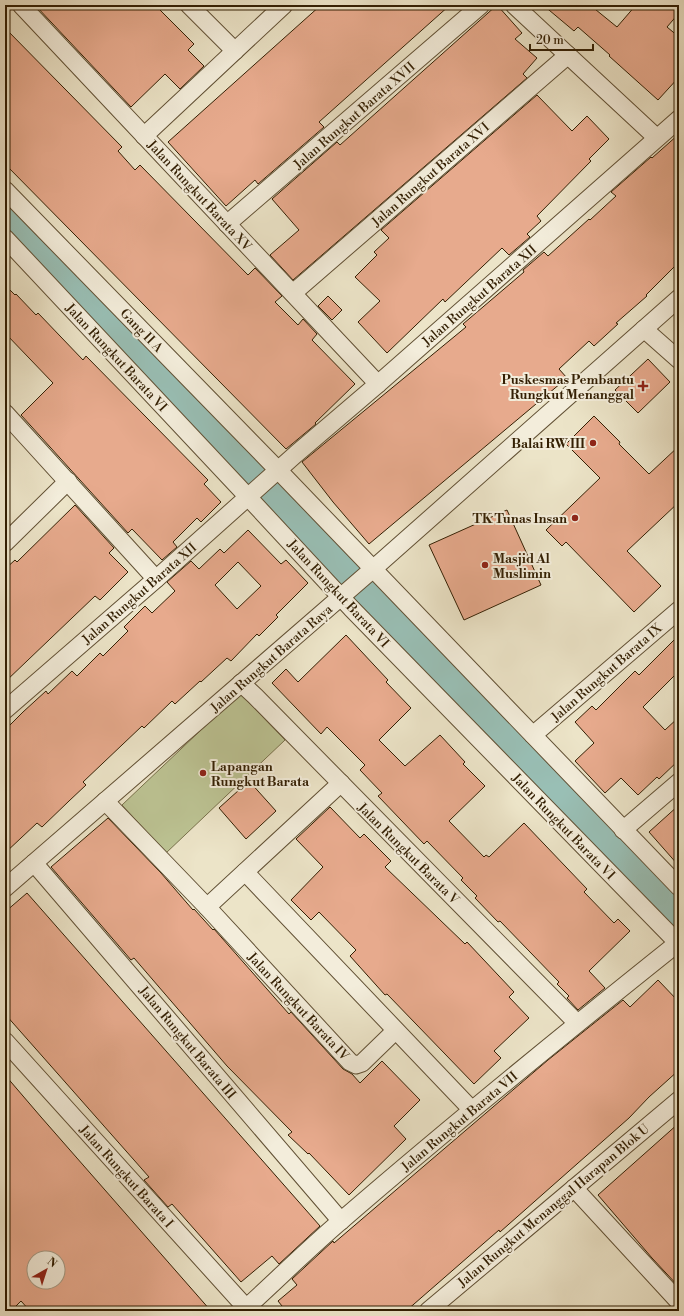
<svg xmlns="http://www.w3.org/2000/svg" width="684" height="1316" viewBox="0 0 684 1316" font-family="'Libre Bodoni',serif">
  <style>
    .green { fill: #bcc393; stroke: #78714b }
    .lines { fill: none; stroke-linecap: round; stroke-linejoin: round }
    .river { stroke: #99bfb5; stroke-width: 38 }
    .building { fill: #e7aa8d; stroke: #331f03; fill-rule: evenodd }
    .minor-casing { stroke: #615034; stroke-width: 19 }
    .minor { stroke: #f3eddb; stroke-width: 17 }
    .poi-dot { fill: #8f2418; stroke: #f3eddb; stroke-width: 1.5 }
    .labels { text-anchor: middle; stroke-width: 4; stroke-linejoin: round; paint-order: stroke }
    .street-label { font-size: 13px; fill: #331f03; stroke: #f3eddb }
    .poi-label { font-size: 13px; font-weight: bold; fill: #331f03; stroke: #f3eddb; text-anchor: end }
  </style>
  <rect width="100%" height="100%" fill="#ece4c8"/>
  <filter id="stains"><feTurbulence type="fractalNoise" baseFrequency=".005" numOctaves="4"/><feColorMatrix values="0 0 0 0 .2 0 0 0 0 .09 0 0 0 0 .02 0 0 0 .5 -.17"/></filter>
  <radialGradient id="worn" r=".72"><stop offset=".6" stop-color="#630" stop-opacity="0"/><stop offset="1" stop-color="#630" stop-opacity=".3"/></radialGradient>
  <!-- green -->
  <polygon class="green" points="240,693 285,740 166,853 122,805"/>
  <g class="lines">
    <!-- river -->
    <polyline class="river" points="5,208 190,406 379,600 679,919"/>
  </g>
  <!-- building -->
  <g class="building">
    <polygon points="35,5 155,5 194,44 188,50 204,66 180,89 165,74 131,107"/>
    <polygon points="321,5 450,5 319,122 324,127 258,184 255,180 226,206 168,142"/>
    <polygon points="497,5 522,33 515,39 537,58 523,74 527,78 293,280 270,255 299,230 272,199 337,142 340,145"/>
    <polygon points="543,5 590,5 617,27 636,5 679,5 679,13 667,27 679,37 679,77 658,100 609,56 610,55 578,27 574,31"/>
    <polygon points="5,28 122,147 118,151 135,170 140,165 248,275 255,268 282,296 275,302 298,325 303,319 317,334 312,340 355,384 315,423 316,424 286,449 5,164"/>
    <polygon points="537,95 572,131 587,116 609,139 589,159 591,161 537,216 541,221 527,234 530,237 509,255 502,248 445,302 443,299 387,353 358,322 380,301 355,277 377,255 374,252 389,238 381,230"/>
    <polygon points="679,134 679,262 646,295 647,296 616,323 618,324 594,346 589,341 559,369 567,378 369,544 333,502 302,462 466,327 463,324 524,272 523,270 544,252 548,256 589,219 590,220 616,196 611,192 651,157 652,158"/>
    <polygon points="5,285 15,295 16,294 36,315 38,313 83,360 86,356 208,480 204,484 221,502 201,522 197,518 173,542 177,547 162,560 132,529 128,533 21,415 53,383 5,333"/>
    <polygon points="328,296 342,310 332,320 318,306"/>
    <polygon points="648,359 670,382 638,413 615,390"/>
    <polygon points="594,416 620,442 619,444 649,474 679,446 679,502 627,551 661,586 634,612 566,542 562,546 546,530 600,478 566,444"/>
    <polygon points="75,505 114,548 109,553 128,572 100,600 95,596 5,682 5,569 15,560 17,562"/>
    <polygon points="507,510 541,585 464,620 429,545"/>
    <path d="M248 530 281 564 286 560 308 583 276 615 278 617 259 636 257 634 231 661 227 658 201 682 200 681 175 704 172 701 144 728 142 726 83 782 86 785 69 801 42 827 37 823 5 853V730L23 712 46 691 48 694 72 671 77 676 100 653 103 656 128 631 124 627 145 606 152 613 175 591 167 582 191 561 199 569 220 549 224 553ZM238 562 261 586 237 609 215 585Z"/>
    <polygon points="346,635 388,680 386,682 411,708 379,740 405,766 440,735 465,762 463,764 485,786 449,821 484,857 486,855 489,857 524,823 587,889 584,892 614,923 618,919 630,931 589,971 605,988 578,1010 567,998 569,996 557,984 559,982 500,921 498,922 475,898 477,896 461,880 463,878 427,841 424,844 378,796 382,793 360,770 365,765 327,727 321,734 272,683 286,669 298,682"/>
    <polygon points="679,635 679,671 643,707 665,730 679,717 679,760 659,779 657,777 638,795 621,778 605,793 575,761 594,743 575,722 592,706 596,710 635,671 639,675"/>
    <polygon points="249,781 276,811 246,839 219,808"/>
    <polygon points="679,805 679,866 649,832"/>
    <polygon points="330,807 360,838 364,834 391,861 385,867 465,944 467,942 514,992 509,997 529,1018 494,1051 501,1058 474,1084 387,994 385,995 350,956 356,950 319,912 311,920 291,900 323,867 296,839"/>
    <polygon points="108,818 161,873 193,910 194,909 213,930 214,929 289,1014 291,1012 343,1069 352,1074 360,1083 382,1061 420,1100 394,1126 406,1139 349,1195 309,1153 308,1154 288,1135 292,1132 227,1066 134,958 131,960 51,867"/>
    <polygon points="27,893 320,1226 279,1264 272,1256 241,1282 172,1204 168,1207 144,1180 149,1177 5,1014 5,912"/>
    <polygon points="658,980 679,1002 679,1070 649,1097 629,1118 500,1232 499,1230 406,1311 286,1311 278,1301 297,1285 292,1279 333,1241 334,1243 548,1060 623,1000 630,1007"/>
    <path d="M5 1075 41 1117 211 1311H30L21 1301 11 1311H5ZM34 1258H58V1282H34Z"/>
    <polygon points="679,1123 679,1287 652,1258 598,1195"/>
  </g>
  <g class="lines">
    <!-- minor casing -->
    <g class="minor-casing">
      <g id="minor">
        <polyline points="21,5 378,384"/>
        <polyline points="189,5 235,51"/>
        <polyline points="514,5 657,138"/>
        <polyline points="144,136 284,5"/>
        <polyline points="5,190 279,471 679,887"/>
        <polyline points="227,224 481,5"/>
        <polyline points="5,238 248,497 351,608 679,944"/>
        <polyline points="293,293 568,55"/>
        <polyline points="644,329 679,360"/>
        <polyline points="5,413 156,579"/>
        <polyline points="5,543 68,481"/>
        <polyline points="241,683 255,696 577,1023"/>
        <polyline points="5,710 156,579 296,454 378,384 679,119"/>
        <polyline points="533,735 679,610"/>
        <polyline points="105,801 207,907 350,1062 356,1065 362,1063 395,1031"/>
        <polyline points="623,830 679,782"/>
        <polyline points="34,863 341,1221"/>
        <polyline points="245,872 472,1110"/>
        <polyline points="5,888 373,569 679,298"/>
        <polyline points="207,907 341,783"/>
        <polyline points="5,1041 249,1311"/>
        <polyline points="574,1188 679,1302"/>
        <path d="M246 1308C278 1279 309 1248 342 1220 452 1125 565 1033 679 942"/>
        <polyline points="428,1311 679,1100"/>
      </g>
    </g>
    <!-- minor -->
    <use href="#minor" class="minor"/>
  </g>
  <!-- markers -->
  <g class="poi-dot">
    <path d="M641 380h4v4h4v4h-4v4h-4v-4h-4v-4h4z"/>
    <circle cx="593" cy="443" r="4"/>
    <circle cx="575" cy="518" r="4"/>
    <circle cx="485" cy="565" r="4"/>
    <circle cx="203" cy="773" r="4"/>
  </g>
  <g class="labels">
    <!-- street labels -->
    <g class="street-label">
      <text transform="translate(354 115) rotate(-41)" y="5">Jalan Rungkut Barata XVII</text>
      <text transform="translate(430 174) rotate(-41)" y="5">Jalan Rungkut Barata XVI</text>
      <text transform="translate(200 195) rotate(47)" y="5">Jalan Rungkut Barata XV</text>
      <text transform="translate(479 295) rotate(-41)" y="5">Jalan Rungkut Barata XII</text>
      <text transform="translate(142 330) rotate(46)" y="5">Gang II A</text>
      <text transform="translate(117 357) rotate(47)" y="5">Jalan Rungkut Barata VI</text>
      <text transform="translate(139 593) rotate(-41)" y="5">Jalan Rungkut Barata XII</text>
      <text transform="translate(339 593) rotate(47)" y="5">Jalan Rungkut Barata VI</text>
      <text transform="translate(271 658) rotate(-41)" y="5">Jalan Rungkut Barata Raya</text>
      <text transform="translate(606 672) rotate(-41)" y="5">Jalan Rungkut Barata IX</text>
      <text transform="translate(564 826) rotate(46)" y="5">Jalan Rungkut Barata VI</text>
      <text transform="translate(409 853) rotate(45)" y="5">Jalan Rungkut Barata V</text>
      <text transform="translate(299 1006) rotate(47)" y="5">Jalan Rungkut Barata IV</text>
      <text transform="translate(188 1042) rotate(50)" y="5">Jalan Rungkut Barata III</text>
      <text transform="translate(459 1121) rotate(-40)" y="5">Jalan Rungkut Barata VII</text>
      <text transform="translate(127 1176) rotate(48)" y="5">Jalan Rungkut Barata I</text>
      <text transform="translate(553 1205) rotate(-40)" y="5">Jalan Rungkut Menanggal Harapan Blok U</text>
    </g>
    <!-- poi labels -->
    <g class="poi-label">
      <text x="634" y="384">Puskesmas Pembantu<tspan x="634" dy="15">Rungkut Menanggal</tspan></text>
      <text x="585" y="448">Balai RW III</text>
      <text x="567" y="523">TK Tunas Insan</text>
      <text x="493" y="563" text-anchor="start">Masjid Al<tspan x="493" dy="15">Muslimin</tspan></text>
      <text x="211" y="771" text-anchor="start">Lapangan<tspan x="211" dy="15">Rungkut Barata</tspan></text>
    </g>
  </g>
  <!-- margin -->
  <rect width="684" height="1316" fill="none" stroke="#ece4c8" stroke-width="20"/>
  <rect x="6" y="6" width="672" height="1304" fill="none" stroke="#331f03" stroke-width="2"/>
  <rect x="10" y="10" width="664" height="1296" fill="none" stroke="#331f03"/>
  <!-- north arrow -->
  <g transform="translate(46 1270) rotate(39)"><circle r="19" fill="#f3eddb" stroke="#a69b85"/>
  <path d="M0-3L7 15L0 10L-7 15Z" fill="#8f2418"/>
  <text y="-6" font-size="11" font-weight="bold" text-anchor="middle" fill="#331f03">N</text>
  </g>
  <!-- scale -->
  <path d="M530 44v6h63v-6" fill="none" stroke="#331f03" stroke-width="2"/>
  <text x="536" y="44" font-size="12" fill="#331f03" stroke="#f3eddb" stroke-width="3" paint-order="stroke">20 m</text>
  <rect width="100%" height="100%" filter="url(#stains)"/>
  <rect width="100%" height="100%" fill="url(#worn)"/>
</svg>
